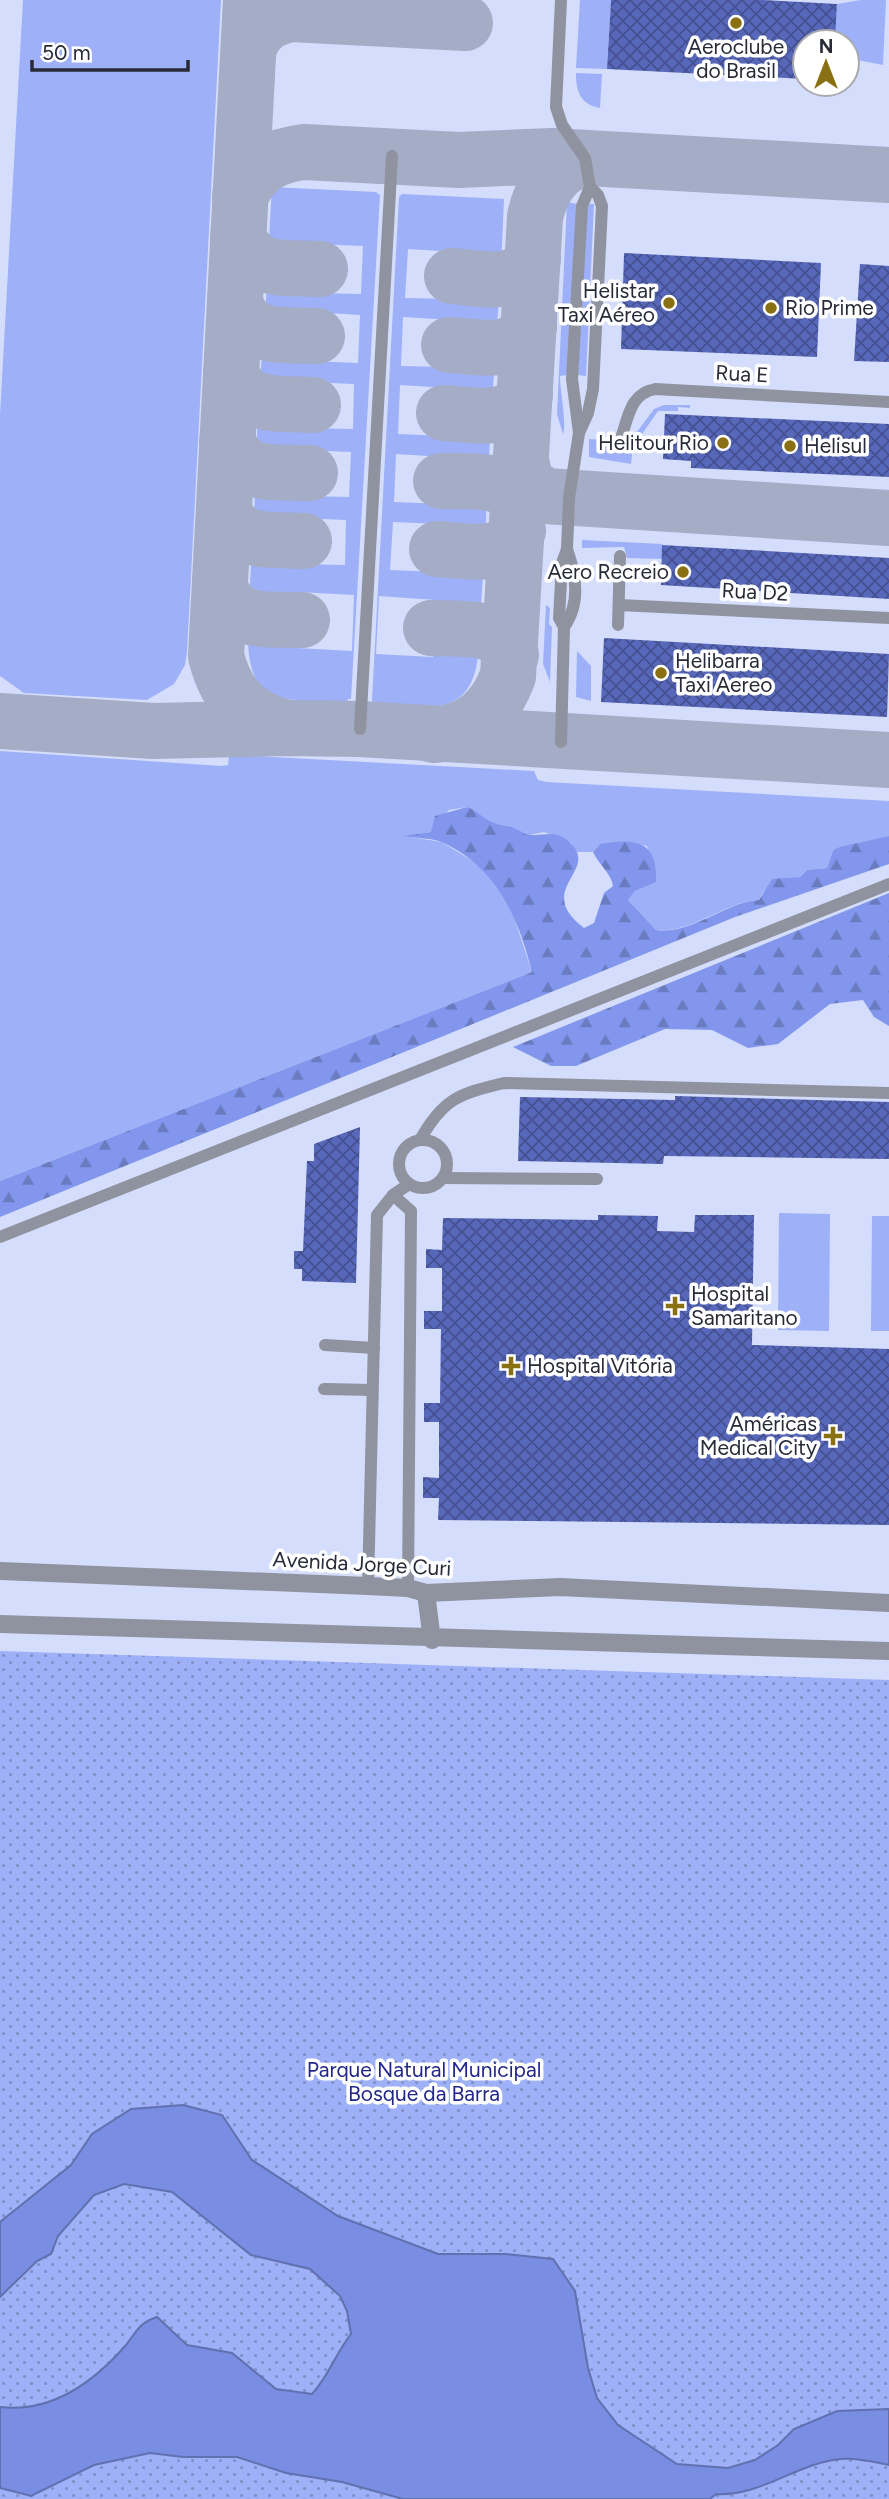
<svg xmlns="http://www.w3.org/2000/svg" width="889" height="2499" viewBox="0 0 889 2499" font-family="Figtree,sans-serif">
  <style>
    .green { fill: #9eb0f7 }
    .forest { fill: url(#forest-firs) }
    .park { fill: url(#park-dots) }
    .water { fill: #798de2; stroke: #6170af; stroke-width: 2 }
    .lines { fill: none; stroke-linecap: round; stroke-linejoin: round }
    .taxiway { stroke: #a4acc6; stroke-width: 56 }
    .building { fill: url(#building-cross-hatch) }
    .service { stroke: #8f929f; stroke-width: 12 }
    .tertiary { stroke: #8f929f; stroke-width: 18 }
    .poi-dot { fill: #897012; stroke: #fff; stroke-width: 2.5 }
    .labels { text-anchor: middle; stroke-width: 7; stroke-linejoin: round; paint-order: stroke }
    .poi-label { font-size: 21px; fill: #282b37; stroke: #fff; text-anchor: start }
    .street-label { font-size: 21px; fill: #282b37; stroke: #fff }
    .park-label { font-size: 21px; fill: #222688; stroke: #fff }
  </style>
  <defs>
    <pattern id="forest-firs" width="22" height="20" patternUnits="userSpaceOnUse" patternTransform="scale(1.75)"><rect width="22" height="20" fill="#8196ec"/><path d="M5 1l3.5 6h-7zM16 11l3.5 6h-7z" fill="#6a7bc0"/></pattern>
    <pattern id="park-dots" width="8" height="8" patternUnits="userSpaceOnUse" patternTransform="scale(1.75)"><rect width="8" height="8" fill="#9eb0f7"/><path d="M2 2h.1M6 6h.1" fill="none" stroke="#818fc9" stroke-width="1.8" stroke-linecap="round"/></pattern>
    <pattern id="building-cross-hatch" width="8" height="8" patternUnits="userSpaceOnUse" patternTransform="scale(1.75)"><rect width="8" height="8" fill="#5767ba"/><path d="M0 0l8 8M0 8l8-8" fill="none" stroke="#445090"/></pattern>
  </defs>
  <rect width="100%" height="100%" fill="#d4ddfc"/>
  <!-- green -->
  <g class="green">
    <polygon points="23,0 221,0 187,652 185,665 174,684 147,700 24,693 0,676 0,415"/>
    <polygon points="580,0 611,0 607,69 576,68"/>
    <polygon points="861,0 886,0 883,65 847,58 847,42 835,42 837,4"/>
    <path d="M576 73 602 74 600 108C580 104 576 92 576 73Z"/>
    <path d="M272 187 376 192 380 195 351 699H348L347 703C284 699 246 709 248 630L296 632V648L352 651 354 595 298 592 297 606 249 603 252 547 299 550 300 564 345 565 346 520 300 518V531L253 528 256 479 303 483 304 496 349 497 351 452 305 450 304 463 256 460 258 411 307 414 306 428 353 429 354 384 309 382 308 394 259 392 263 343 310 346 309 361 358 363 360 315 312 312 310 326 264 324 268 275 314 278V293L361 294 363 246 316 244 315 258 268 256Z"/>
    <path d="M402 194 504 199 501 269 455 266 456 252 408 249 405 298 453 299 454 286 500 288 496 336 451 334 452 320 403 317 401 366 449 367 450 354 495 356 492 405 447 402 448 388 400 385 398 434 445 436 446 422 491 424 488 473 444 470V457L396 454 394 502 442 504 443 491 487 492 485 542 440 539V524L393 522 390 570 438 572 439 558 484 561 480 619 435 617 436 600 379 596 376 654 433 657 434 641 479 643C476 719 434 708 374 705L372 700 399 197Z"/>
    <path d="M567 202 577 204 568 375 560 376C560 392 567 423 563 434L557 414Z"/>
    <polygon points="590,204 594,204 586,376 578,375 586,209"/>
    <polygon points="664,405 690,405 690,408 678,407 678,411 658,411 633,447 631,464 589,457 589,439 602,440 602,444 628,444 654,409"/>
    <polygon points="582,540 662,544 662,559 627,558 624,547 582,548"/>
    <polygon points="546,605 550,608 549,624 552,627 550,682 543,664"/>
    <polygon points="577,651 591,666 591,701 576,697"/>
    <path d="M0 751 221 766 228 765 229 756 233 755 534 771 538 780 547 782 889 801V836L833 850 827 868 807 870 800 877C785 879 766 883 759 900 726 901 692 934 656 930L628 900 635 891 656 881 647 846 629 842 600 844 593 852H576L571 843 544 832 529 835 492 823 467 807 449 810 431 832 404 836 442 842 482 867 509 902 532 972 0 1181Z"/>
    <polygon points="779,1213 830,1214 829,1331 778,1330"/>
    <polygon points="872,1216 889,1216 889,1331 871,1331"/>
  </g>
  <!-- forest -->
  <g class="forest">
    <path d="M467 807C476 810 481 817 490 821 498 826 508 825 516 829 521 831 525 835 531 835 545 836 554 830 567 840 605 870 531 888 584 928L594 923 604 893 613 886C612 875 598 863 593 852L600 844C635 838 658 840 656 882L635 891 628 900 656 930C692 935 725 902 759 900L772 879 800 877 807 870 827 868 833 850 840 847 889 836V864L735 917 0 1217V1181L532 972C518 918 498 869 444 843 433 838 415 838 402 836L431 832 435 816Z"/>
    <polygon points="889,893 889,1026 874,1017 863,1000 830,1004 778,1044 748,1048 712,1030 665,1029 576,1066 551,1066 513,1047"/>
  </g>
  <!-- park -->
  <polygon class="park" points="0,1651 889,1680 889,2499 0,2499"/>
  <!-- water -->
  <path class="water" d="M183 2105 222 2115 252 2160 338 2216 438 2254H506L553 2259 575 2291 588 2368 597 2398 618 2425 677 2464 728 2468 755 2460 778 2445 794 2429 837 2411 889 2409V2465C874 2462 856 2457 841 2459 797 2463 760 2497 716 2494L710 2499H403L342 2482 286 2473 237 2457H183L150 2453 94 2465 31 2496 0 2488V2407C51 2413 93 2383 126 2345 137 2331 139 2323 157 2317L187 2345 232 2353 276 2389 312 2394C329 2376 335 2354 351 2334L347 2311 340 2296 310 2269 251 2255 172 2192 124 2184 94 2195 58 2236 51 2254 37 2261 0 2297V2222L71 2165 92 2134 131 2109Z"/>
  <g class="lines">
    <!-- taxiway -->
    <g class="taxiway">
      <path d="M251 0 216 656C226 696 247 718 287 728"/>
      <path d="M249 47C258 26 269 19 291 14L465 23"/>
      <path d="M240 196C254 167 272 156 304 152L459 160 552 156 889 175"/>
      <path d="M238 236C253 275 286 267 320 269"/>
      <path d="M452 276C481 278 517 289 533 259"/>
      <path d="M235 304C249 342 283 334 317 336"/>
      <path d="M449 345C477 346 514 357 529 327"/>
      <path d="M231 372C243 410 280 403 313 405"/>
      <path d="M444 413C473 414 509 425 525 395"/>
      <path d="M227 441C243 480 274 471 310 473"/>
      <polyline points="521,461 526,483 545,496 889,518"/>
      <path d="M441 481C470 482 506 475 520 506"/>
      <path d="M224 509C234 546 273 539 304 541"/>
      <path d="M437 549C466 550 503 561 518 531"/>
      <path d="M220 588C235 627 267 618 302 620"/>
      <path d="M431 628C459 630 500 622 511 655"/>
      <polyline points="0,721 153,731 287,728 360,729 889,760"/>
      <path d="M433 735C472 732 495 711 508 676L535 217C541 188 556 165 585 158"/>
    </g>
  </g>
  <!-- building -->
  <g class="building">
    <polygon points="611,0 763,0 837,4 835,42 805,42 805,79 607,69"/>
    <polygon points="624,253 821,263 817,357 621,349"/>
    <polygon points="860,264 889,266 889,362 854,361"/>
    <polygon points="665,414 889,424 889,477 691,468 691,461 663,459"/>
    <polygon points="662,545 889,558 889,599 661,585"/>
    <polygon points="604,638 889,654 887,717 601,702"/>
    <polygon points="675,1096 889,1102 889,1159 664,1156 663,1164 518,1161 520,1097 675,1100"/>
    <polygon points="360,1127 356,1283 302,1281 302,1269 294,1269 294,1251 303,1251 307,1161 314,1161 314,1144"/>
    <polygon points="598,1215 658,1216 657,1231 694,1232 695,1215 754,1215 752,1345 889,1349 889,1525 438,1520 439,1498 423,1498 423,1477 439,1478 439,1422 424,1422 424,1403 440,1403 441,1329 424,1329 424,1311 442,1311 442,1268 426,1268 426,1249 442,1250 443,1218 598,1220"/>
  </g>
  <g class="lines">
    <!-- service -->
    <g class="service">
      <polyline points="561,0 556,107 562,125 585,158 590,187"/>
      <polyline points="579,433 572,379 582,206 590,187"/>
      <path d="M622 435C629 414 631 394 655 389L889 402"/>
      <polyline points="619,605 889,618"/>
      <polyline points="618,625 620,556"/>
      <path d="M564 627C581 603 576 575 567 549"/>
      <polyline points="360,729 392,156"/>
      <polyline points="561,742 564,627 559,618 562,563 567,549 569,498 579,433 588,413 593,389 602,206 598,195 590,187"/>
      <circle cx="423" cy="1164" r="24"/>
      <path d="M420 1140C443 1099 458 1094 504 1083L889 1093"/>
      <polyline points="444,1178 597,1179"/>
      <polyline points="393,1195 411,1211 408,1588"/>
      <polyline points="0,1237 889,884"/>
      <polyline points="325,1345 374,1348"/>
      <polyline points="324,1389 372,1390"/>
      <polyline points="368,1586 377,1215 393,1195 409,1184"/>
    </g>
    <!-- tertiary -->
    <g class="tertiary">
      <polyline points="0,1571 368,1586 408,1588 426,1593 560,1587 889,1603"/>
      <polyline points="426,1593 432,1640"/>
      <polyline points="0,1624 889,1651"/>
    </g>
  </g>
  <!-- markers -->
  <g class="poi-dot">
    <circle cx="736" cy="23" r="7"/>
    <circle cx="669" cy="303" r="7"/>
    <circle cx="771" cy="308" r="7"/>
    <circle cx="723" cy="443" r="7"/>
    <circle cx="790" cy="446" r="7"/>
    <circle cx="683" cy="572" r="7"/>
    <circle cx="661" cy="673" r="7"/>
    <path d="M671.5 1295.5h7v7h7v7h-7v7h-7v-7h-7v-7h7z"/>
    <path d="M507.5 1355.5h7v7h7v7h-7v7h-7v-7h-7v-7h7z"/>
    <path d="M829.5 1425.5h7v7h7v7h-7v7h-7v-7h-7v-7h7z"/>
  </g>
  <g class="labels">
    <!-- poi labels -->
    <g class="poi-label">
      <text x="736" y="54" text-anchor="middle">Aeroclube<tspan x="736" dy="24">do Brasil</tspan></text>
      <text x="655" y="298" text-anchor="end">Helistar<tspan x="655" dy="24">Taxi Aéreo</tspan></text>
      <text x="785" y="315">Rio Prime</text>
      <text x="709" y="450" text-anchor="end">Helitour Rio</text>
      <text x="804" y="453">Helisul</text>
      <text x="669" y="579" text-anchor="end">Aero Recreio</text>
      <text x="675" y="668">Helibarra<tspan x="675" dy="24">Taxi Aereo</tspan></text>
      <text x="691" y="1301">Hospital<tspan x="691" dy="24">Samaritano</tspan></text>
      <text x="527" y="1373">Hospital Vitória</text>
      <text x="817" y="1431" text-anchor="end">Américas<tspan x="817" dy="24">Medical City</tspan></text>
    </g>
    <!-- street labels -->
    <g class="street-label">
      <text transform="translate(742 374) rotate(3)" y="7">Rua E</text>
      <text transform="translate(755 592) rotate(3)" y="7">Rua D2</text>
      <text transform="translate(362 1564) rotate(3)" y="7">Avenida Jorge Curi</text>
    </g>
    <!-- park labels -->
    <g class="park-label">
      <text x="424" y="2077">Parque Natural Municipal<tspan x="424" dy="24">Bosque da Barra</tspan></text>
    </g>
  </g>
  <!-- north arrow -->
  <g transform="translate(826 63)"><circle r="33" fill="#ffffff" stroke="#a9aaaf" stroke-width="2"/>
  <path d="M0-5L12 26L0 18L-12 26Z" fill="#897012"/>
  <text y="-10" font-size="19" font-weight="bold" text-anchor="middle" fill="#282b37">N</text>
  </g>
  <!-- scale -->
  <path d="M32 60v10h156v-10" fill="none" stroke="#282b37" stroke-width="3.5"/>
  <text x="42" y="60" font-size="21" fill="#282b37" stroke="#ffffff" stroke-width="5" paint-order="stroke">50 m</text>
</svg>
